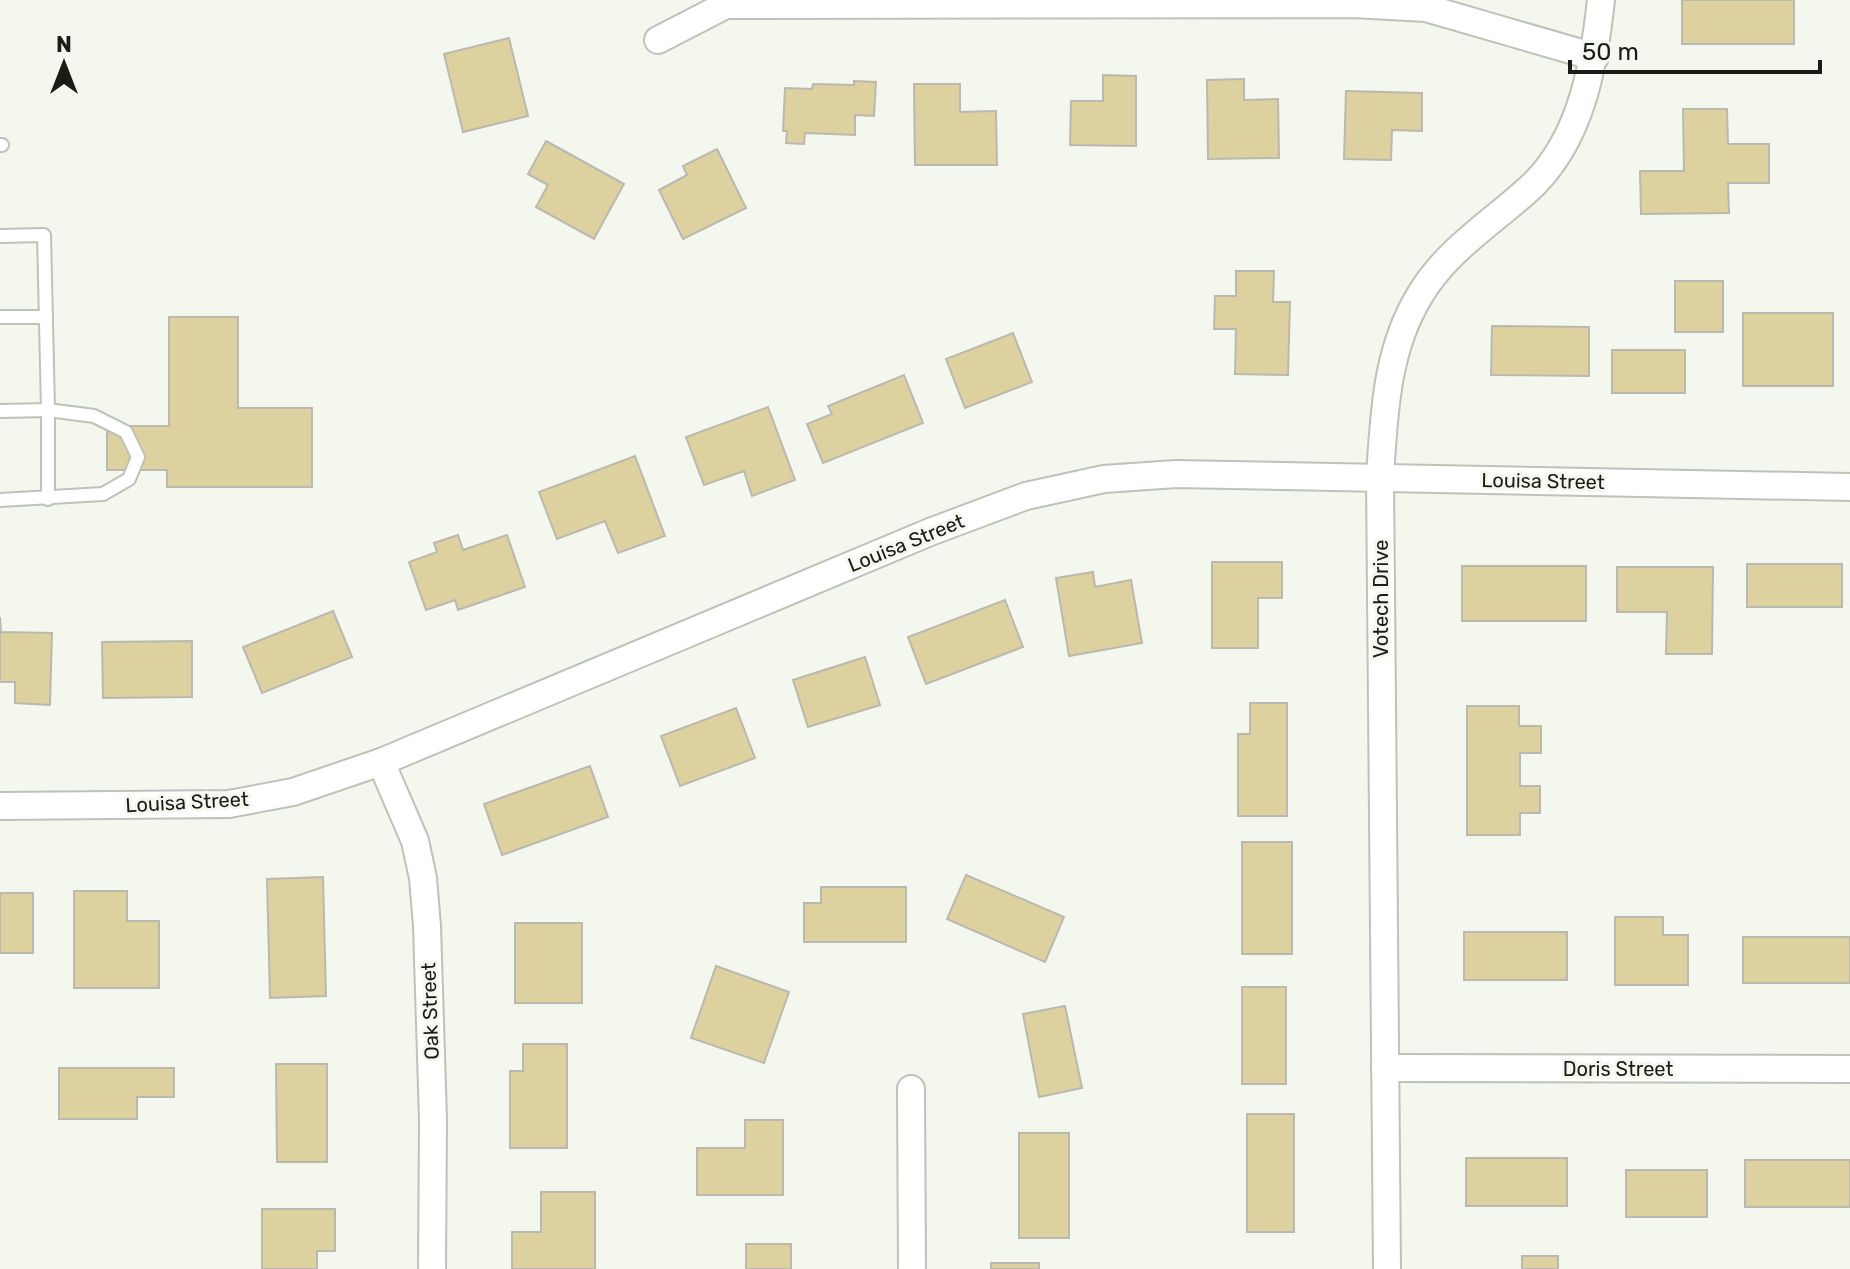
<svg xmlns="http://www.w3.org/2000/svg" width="1850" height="1269" viewBox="0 0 1850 1269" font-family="Rubik,sans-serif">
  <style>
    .building { fill: #ddd19f; stroke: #bbb8af; stroke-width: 2 }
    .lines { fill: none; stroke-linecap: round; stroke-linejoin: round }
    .lane-casing { stroke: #bec2b9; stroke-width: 16 }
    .street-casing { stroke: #bec2b9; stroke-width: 30 }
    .lane { stroke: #fff; stroke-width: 12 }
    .street { stroke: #fff; stroke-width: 26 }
    .labels { text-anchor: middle; stroke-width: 6; stroke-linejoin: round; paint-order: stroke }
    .street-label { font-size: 20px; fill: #1a1c18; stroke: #f3f7ed }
  </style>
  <rect width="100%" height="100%" fill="#f3f7ed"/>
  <!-- building -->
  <g class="building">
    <rect x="1682" y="0" width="112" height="44"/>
    <polygon points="509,38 528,116 463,132 444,54"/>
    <polygon points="1103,75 1136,76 1136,146 1070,145 1071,101 1103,101"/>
    <polygon points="1244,79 1244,100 1278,99 1279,158 1208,159 1207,80"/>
    <polygon points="854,81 876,82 874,116 855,115 855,135 805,133 804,144 786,143 787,131 783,131 785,88 812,89 813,84 854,85"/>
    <polygon points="914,84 960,84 960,112 996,111 997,165 915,165"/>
    <polygon points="1346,91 1422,93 1422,131 1392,130 1391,160 1344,159"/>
    <polygon points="1683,109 1727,109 1728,144 1769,144 1769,183 1728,183 1729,213 1641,214 1640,171 1684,171"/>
    <polygon points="546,141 624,184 594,239 536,207 548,185 528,174"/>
    <polygon points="717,149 746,208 683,239 659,190 687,175 683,166"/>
    <polygon points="1236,271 1274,271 1273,302 1290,302 1288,375 1235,374 1236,329 1214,329 1215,296 1236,296"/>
    <rect x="1675" y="281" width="48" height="51"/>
    <rect x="1743" y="313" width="90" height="73"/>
    <polygon points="169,317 238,317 238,408 312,408 312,487 167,487 167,470 107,470 107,426 169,426"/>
    <polygon points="1492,326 1589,327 1589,376 1491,375"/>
    <polygon points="1013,333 1032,382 965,408 946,359"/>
    <rect x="1612" y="350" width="73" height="43"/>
    <polygon points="904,375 923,423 823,463 807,424 832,414 828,406"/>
    <polygon points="768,407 795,480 752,496 744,471 704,485 686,437"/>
    <polygon points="635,456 665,536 618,553 605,521 557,539 539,492"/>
    <polygon points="458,535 463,550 507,535 525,587 458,610 455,600 426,610 409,562 437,552 434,543"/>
    <polygon points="1212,562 1282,562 1282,598 1258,598 1258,648 1212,648"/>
    <rect x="1747" y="564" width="95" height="43"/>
    <rect x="1462" y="566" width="124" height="55"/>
    <polygon points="1617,567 1713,567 1712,654 1666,654 1667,612 1617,612"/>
    <polygon points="1093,572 1095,587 1131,580 1142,643 1069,656 1056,578"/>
    <polygon points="1005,600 1023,647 926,684 908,637"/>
    <polygon points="333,611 352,657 262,693 243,647"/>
    <polygon points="0,617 1,632 52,633 50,705 15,703 15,682 0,682"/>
    <polygon points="192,641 192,697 103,698 102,642"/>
    <polygon points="865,657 880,705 808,727 793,680"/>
    <polygon points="1250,703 1287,703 1287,816 1238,816 1238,734 1250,734"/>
    <polygon points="1467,706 1519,706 1519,726 1541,726 1541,753 1520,753 1520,786 1540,786 1540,813 1520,813 1520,835 1467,835"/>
    <polygon points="736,708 755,758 680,786 661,736"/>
    <polygon points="590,766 608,817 502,855 484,804"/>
    <rect x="1242" y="842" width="50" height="112"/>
    <polygon points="966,875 1064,917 1045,962 947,919"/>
    <polygon points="323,877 326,996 270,998 267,879"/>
    <polygon points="821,887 906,887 906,942 804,942 804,903 821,903"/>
    <polygon points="74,891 127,891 127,921 159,921 159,988 74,988"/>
    <rect x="0" y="893" width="33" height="60"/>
    <polygon points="1615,917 1663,917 1663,935 1688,935 1688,985 1615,985"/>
    <rect x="515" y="923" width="67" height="80"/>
    <rect x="1464" y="932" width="103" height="48"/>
    <rect x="1743" y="937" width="107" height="46"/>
    <polygon points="716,966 789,992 764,1063 691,1038"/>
    <rect x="1242" y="987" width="44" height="97"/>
    <polygon points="1065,1006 1082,1088 1039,1097 1023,1014"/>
    <polygon points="523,1044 567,1044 567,1148 510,1148 510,1071 523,1071"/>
    <polygon points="276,1064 327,1064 327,1162 277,1162"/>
    <polygon points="59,1068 174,1068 174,1097 137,1097 137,1119 59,1119"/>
    <rect x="1247" y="1114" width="47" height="118"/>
    <polygon points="745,1120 783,1120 783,1195 697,1195 697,1148 745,1148"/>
    <rect x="1019" y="1133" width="50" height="105"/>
    <rect x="1466" y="1158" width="101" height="48"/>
    <rect x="1745" y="1160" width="105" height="47"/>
    <rect x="1626" y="1170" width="81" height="47"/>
    <polygon points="541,1192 595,1192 595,1269 512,1269 512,1232 541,1232"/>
    <polygon points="262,1209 335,1209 335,1251 317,1251 317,1269 262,1269"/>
    <rect x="746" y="1244" width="45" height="25"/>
    <rect x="1522" y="1256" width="36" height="13"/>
    <rect x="991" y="1263" width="48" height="6"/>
  </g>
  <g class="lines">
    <!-- lane casing -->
    <g class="lane-casing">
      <g id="lane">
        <polyline points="0,145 2,145"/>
        <polyline points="0,236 44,235 48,410 94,416 126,432 138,457 129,479 103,494 0,500"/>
        <polyline points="0,317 46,317"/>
        <polyline points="0,411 48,410 48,499"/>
      </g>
    </g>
    <!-- street casing -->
    <g class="street-casing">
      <g id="street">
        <polyline points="658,40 726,5 1353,4 1426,8 1595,57"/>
        <polyline points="381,762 415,841 423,878 427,926 433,1120 432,1269"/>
        <polyline points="0,806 229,804 293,792 381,762 930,532 1026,496 1104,479 1176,474 1850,487"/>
        <polyline points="1385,1068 1850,1069"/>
        <polyline points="911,1089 912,1269"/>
        <path d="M1387 1269 1380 477C1384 415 1386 350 1420 295 1447 249 1495 221 1533 185 1582 137 1594 64 1601 0"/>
      </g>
    </g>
    <!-- lane -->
    <use href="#lane" class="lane"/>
    <!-- street -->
    <use href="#street" class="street"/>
  </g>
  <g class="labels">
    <!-- street labels -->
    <g class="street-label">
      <text transform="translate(1543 481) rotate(1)" y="7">Louisa Street</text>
      <text transform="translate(906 543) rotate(-22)" y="7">Louisa Street</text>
      <text transform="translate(1381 599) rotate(-90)" y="7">Votech Drive</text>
      <text transform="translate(187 802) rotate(-3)" y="7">Louisa Street</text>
      <text transform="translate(430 1011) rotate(-92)" y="7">Oak Street</text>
      <text x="1618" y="1076">Doris Street</text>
    </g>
  </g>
  <!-- north arrow -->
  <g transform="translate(64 64)" stroke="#f3f7ed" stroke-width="6" paint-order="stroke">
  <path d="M0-6L14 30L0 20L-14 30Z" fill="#1a1c18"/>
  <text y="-12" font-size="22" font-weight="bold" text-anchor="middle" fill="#1a1c18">N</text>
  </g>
  <!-- scale -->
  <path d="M1570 60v12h250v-12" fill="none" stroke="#1a1c18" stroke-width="4"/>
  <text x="1582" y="60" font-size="24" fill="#1a1c18" stroke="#f3f7ed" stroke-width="6" paint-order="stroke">50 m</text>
</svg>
